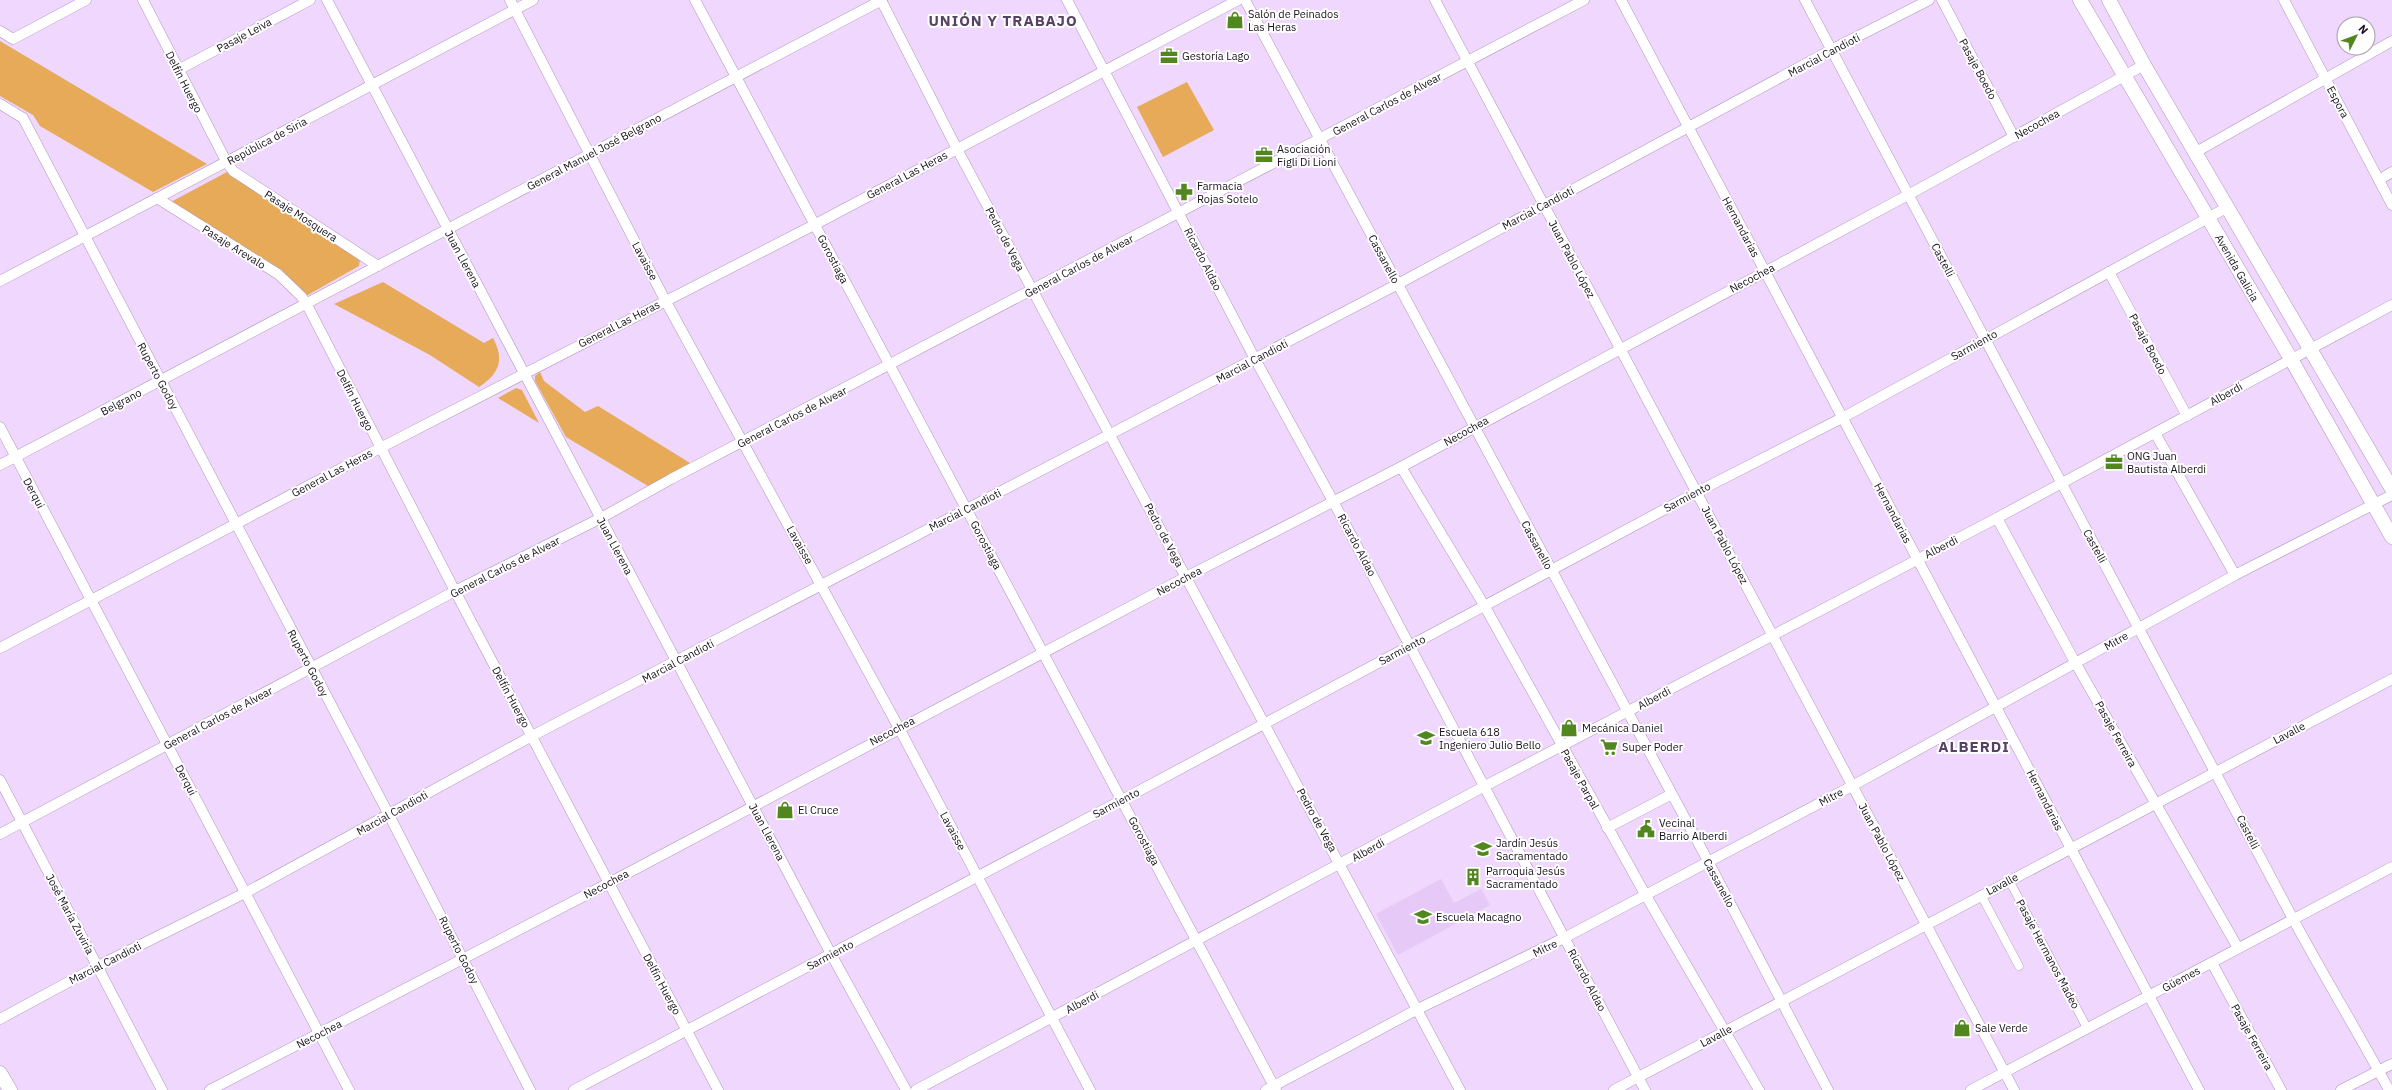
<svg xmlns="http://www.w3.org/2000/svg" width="2392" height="1090" viewBox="0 0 2392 1090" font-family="'IBM Plex Sans',sans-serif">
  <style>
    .built { fill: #e6c9f6 }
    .green { fill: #e6aa58 }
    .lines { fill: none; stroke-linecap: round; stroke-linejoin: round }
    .pedestrian-casing { stroke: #ae97bb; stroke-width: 9 }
    .minor-casing { stroke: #ae97bb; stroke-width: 11 }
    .secondary-casing { stroke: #ae97bb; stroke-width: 15 }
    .pedestrian { stroke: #fff; stroke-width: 8 }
    .minor { stroke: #fff; stroke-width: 10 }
    .secondary { stroke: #fff; stroke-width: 14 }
    .labels { text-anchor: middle; stroke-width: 4; stroke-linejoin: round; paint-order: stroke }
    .poi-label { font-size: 11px; fill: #19101d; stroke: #fff; text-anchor: start }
    .street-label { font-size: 11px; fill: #19101d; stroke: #fff }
    .district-label { font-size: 15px; font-weight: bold; letter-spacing: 1px; fill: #564262; stroke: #fff }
  </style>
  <rect width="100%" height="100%" fill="#efd7fd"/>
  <!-- built -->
  <polygon class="built" points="1441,879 1454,903 1481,889 1490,905 1398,955 1376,914"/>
  <!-- green -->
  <g class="green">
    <polygon points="0,41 207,164 153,192 40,126 33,115 0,96"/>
    <polygon points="1187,82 1214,130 1163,157 1137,107"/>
    <polygon points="227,172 356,255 360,259 359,266 306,296 295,283 280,271 169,203"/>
    <path d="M383 282 484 343 493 338C505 360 499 374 479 387L430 355 334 304Z"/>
    <polygon points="540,372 544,381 585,412 598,406 690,463 648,486 566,437 535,381 535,376"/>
    <polygon points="516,388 522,390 539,423 498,398"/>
  </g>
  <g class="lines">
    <!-- pedestrian casing -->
    <g class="pedestrian-casing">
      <g id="pedestrian">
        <polyline points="2009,880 2087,1028"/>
        <polyline points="1981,895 2019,966"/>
      </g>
    </g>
    <!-- minor casing -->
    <g class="minor-casing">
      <g id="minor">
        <polyline points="143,0 227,163 233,171 378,266"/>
        <polyline points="327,0 831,954 906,1090"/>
        <polyline points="510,0 665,300 899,728 1090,1090"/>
        <polyline points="695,0 1276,1090"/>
        <polyline points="881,0 957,149 1460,1090"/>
        <polyline points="1067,0 1255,359 1333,501 1645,1090"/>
        <polyline points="1245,0 1708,861 1828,1090"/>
        <polyline points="1435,0 2014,1090"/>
        <polyline points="1621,0 2199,1090"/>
        <path d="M1805 0C1967 306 2130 611 2292 917 2323 975 2358 1032 2389 1090"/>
        <polyline points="1942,0 2014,137"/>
        <polyline points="2284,0 2392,205"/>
        <polyline points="0,31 13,39 86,0"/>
        <polyline points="178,70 310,0"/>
        <polyline points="0,104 23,118 389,815 530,1090"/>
        <polyline points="2196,152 2392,41"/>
        <polyline points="2379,180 2392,172"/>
        <polyline points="157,198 278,274 301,296 306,303 455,591 718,1090"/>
        <polyline points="2109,272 2187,416"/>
        <polyline points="0,281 533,0"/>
        <polyline points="0,427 349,1090"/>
        <polyline points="2155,433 2235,575"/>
        <polyline points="0,465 882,0"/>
        <polyline points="1401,467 1484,605 1645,894 1759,1090"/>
        <polyline points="1997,518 2076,664 2238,948"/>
        <polyline points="0,648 380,448 814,225 1238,0"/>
        <polyline points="0,780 162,1090"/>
        <polyline points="1607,828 1670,795"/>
        <polyline points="0,834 455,591 601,518 671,479 1584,0"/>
        <polyline points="2212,963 2281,1090"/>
        <polyline points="0,1019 98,966 245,893 532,736 1398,284 1831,50 1929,0"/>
        <polyline points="210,1090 609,883 1186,577 1401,467 1908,195 2144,65"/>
        <polyline points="574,1090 1122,800 1697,492 1842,418 2228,207"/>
        <polyline points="916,1090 1485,786 1997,518 2392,305"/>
        <polyline points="1266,1090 1418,1009 1564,938 1852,786 2235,575 2392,495"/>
        <polyline points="1614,1090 2392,679"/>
        <polyline points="1971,1090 2392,867"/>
        <polyline points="2341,1090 2392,1064"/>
      </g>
    </g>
    <!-- secondary casing -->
    <g class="secondary-casing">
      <g id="secondary">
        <polyline points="2080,0 2291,359 2392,537"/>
        <polyline points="2109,0 2144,65 2392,489"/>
        <polyline points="0,1073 10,1090"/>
      </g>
    </g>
    <!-- pedestrian -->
    <use href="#pedestrian" class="pedestrian"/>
    <!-- minor -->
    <use href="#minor" class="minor"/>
    <!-- secondary -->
    <use href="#secondary" class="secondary"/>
  </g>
  <!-- icons -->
  <defs>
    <g id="shop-bare" transform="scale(1.38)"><path d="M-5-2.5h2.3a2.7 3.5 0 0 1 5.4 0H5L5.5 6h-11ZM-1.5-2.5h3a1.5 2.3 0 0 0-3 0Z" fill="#52871f" stroke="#fff" stroke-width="2.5" paint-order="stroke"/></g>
    <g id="office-bare" transform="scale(1.38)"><path d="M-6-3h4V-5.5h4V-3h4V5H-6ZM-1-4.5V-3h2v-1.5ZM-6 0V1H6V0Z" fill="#52871f" stroke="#fff" stroke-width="2.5" paint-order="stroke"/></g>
    <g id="pharmacy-bare" transform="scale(1.38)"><path d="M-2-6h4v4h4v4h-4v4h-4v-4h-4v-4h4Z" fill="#52871f" stroke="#fff" stroke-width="2.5" paint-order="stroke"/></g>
    <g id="school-bare" transform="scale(1.38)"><path d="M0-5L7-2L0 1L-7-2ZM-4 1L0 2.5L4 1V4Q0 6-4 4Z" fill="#52871f" stroke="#fff" stroke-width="2.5" paint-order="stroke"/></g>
    <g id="supermarket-bare" transform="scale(1.38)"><path d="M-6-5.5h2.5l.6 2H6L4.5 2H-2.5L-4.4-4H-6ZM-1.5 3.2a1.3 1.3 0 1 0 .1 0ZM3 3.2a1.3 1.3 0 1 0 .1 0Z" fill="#52871f" stroke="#fff" stroke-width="2.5" paint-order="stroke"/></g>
    <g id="civic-bare" transform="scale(1.38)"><path d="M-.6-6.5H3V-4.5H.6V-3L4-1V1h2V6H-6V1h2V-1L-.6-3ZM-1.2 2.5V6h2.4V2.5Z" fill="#52871f" stroke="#fff" stroke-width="2.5" paint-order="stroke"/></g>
    <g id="building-bare" transform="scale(1.38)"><path d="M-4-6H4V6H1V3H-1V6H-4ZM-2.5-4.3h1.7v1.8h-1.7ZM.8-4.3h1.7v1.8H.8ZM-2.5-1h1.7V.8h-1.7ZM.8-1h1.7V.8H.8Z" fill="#52871f" stroke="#fff" stroke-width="2.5" paint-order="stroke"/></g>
  </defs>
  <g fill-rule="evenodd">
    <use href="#shop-bare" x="1235" y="20"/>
    <use href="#office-bare" x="1169" y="56"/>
    <use href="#office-bare" x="1264" y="155"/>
    <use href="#pharmacy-bare" x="1184" y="192"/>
    <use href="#office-bare" x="2114" y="462"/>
    <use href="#shop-bare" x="1569" y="728"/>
    <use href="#school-bare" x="1426" y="738"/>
    <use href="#supermarket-bare" x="1609" y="747"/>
    <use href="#shop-bare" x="785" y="810"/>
    <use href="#civic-bare" x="1646" y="829"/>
    <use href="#school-bare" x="1483" y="849"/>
    <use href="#building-bare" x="1473" y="877"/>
    <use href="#school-bare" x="1423" y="917"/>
    <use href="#shop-bare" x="1962" y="1028"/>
  </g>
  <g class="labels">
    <!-- poi labels -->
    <g class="poi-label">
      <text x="1248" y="18">Salón de Peinados<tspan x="1248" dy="13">Las Heras</tspan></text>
      <text x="1182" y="60">Gestoría Lago</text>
      <text x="1277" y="153">Asociación<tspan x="1277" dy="13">Figli Di Lioni</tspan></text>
      <text x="1197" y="190">Farmacia<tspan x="1197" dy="13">Rojas Sotelo</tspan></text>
      <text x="2127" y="460">ONG Juan<tspan x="2127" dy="13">Bautista Alberdi</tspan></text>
      <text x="1582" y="732">Mecánica Daniel</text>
      <text x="1439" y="736">Escuela 618<tspan x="1439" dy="13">Ingeniero Julio Bello</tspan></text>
      <text x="1622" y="751">Super Poder</text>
      <text x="798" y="814">El Cruce</text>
      <text x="1659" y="827">Vecinal<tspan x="1659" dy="13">Barrio Alberdi</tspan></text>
      <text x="1496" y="847">Jardín Jesús<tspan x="1496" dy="13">Sacramentado</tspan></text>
      <text x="1486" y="875">Parroquia Jesús<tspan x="1486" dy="13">Sacramentado</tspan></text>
      <text x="1436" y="921">Escuela Macagno</text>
      <text x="1975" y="1032">Sale Verde</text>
    </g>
    <!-- street labels -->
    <g class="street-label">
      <text transform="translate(244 35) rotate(-28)" y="4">Pasaje Leiva</text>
      <text transform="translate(1824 55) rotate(-28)" y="4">Marcial Candioti</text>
      <text transform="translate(1978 69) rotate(62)" y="4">Pasaje Boedo</text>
      <text transform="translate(184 82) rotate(63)" y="4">Delfín Huergo</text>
      <text transform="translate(2338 102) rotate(62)" y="4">Espora</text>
      <text transform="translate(1387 104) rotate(-28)" y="4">General Carlos de Alvear</text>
      <text transform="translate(2037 124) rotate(-29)" y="4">Necochea</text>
      <text transform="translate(267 141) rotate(-28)" y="4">República de Siria</text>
      <text transform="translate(594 152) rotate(-28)" y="4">General Manuel José Belgrano</text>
      <text transform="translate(907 175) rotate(-28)" y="4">General Las Heras</text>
      <text transform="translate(1538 208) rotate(-28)" y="4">Marcial Candioti</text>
      <text transform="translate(301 216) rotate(33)" y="4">Pasaje Mosquera</text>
      <text transform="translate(1741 227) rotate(62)" y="4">Hernandarias</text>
      <text transform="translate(1005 239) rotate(62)" y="4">Pedro de Vega</text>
      <text transform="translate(234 247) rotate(32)" y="4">Pasaje Arevalo</text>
      <text transform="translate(463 259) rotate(62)" y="4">Juan Llerena</text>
      <text transform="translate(833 259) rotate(62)" y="4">Gorostiaga</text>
      <text transform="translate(1203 259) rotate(63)" y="4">Ricardo Aldao</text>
      <text transform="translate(1384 259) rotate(62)" y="4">Cassanello</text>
      <text transform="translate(1572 259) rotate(62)" y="4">Juan Pablo López</text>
      <text transform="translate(1943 260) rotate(62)" y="4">Castelli</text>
      <text transform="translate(645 261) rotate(62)" y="4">Lavaisse</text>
      <text transform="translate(1079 266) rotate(-28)" y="4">General Carlos de Alvear</text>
      <text transform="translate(2237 268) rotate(60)" y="4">Avenida Galicia</text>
      <text transform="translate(1752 278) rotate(-28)" y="4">Necochea</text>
      <text transform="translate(619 324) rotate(-27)" y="4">General Las Heras</text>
      <text transform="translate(2148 344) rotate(62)" y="4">Pasaje Boedo</text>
      <text transform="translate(1974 345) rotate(-29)" y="4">Sarmiento</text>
      <text transform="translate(1252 361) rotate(-28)" y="4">Marcial Candioti</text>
      <text transform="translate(158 376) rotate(62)" y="4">Ruperto Godoy</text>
      <text transform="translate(2226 394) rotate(-29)" y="4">Alberdi</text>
      <text transform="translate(355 400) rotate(63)" y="4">Delfín Huergo</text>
      <text transform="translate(121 402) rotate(-28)" y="4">Belgrano</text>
      <text transform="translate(792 417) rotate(-27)" y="4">General Carlos de Alvear</text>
      <text transform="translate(1466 431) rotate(-29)" y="4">Necochea</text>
      <text transform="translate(332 473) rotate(-28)" y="4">General Las Heras</text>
      <text transform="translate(34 493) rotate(62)" y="4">Derqui</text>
      <text transform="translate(1687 497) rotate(-28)" y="4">Sarmiento</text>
      <text transform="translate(965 510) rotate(-27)" y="4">Marcial Candioti</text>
      <text transform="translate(1893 513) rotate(62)" y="4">Hernandarias</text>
      <text transform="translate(1164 535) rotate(62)" y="4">Pedro de Vega</text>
      <text transform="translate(800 545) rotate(61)" y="4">Lavaisse</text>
      <text transform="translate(986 545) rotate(62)" y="4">Gorostiaga</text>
      <text transform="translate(1357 545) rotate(62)" y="4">Ricardo Aldao</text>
      <text transform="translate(1537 545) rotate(62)" y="4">Cassanello</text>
      <text transform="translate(1725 545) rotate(62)" y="4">Juan Pablo López</text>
      <text transform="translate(615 546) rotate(62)" y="4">Juan Llerena</text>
      <text transform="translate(2095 546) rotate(61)" y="4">Castelli</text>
      <text transform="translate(1941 547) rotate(-27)" y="4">Alberdi</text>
      <text transform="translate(505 567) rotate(-27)" y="4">General Carlos de Alvear</text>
      <text transform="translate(1179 581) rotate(-28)" y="4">Necochea</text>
      <text transform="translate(2116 641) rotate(-30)" y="4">Mitre</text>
      <text transform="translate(1402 650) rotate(-28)" y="4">Sarmiento</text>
      <text transform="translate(678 661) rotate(-28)" y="4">Marcial Candioti</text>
      <text transform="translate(308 663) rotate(62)" y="4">Ruperto Godoy</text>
      <text transform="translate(511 697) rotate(62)" y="4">Delfín Huergo</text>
      <text transform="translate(1654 698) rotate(-28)" y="4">Alberdi</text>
      <text transform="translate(218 718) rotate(-28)" y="4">General Carlos de Alvear</text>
      <text transform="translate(892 731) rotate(-28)" y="4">Necochea</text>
      <text transform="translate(2289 733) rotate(-28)" y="4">Lavalle</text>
      <text transform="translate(2116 734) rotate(61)" y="4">Pasaje Ferreira</text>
      <text transform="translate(1580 779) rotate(61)" y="4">Pasaje Parpal</text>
      <text transform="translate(186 780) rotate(62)" y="4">Derqui</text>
      <text transform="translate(1831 797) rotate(-28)" y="4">Mitre</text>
      <text transform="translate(2045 800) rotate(63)" y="4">Hernandarias</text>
      <text transform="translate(1116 803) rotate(-28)" y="4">Sarmiento</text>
      <text transform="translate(392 813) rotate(-29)" y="4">Marcial Candioti</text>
      <text transform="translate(1317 820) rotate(61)" y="4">Pedro de Vega</text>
      <text transform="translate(953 831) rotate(62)" y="4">Lavaisse</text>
      <text transform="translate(767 832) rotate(62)" y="4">Juan Llerena</text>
      <text transform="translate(2248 832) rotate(63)" y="4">Castelli</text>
      <text transform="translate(1144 841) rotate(62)" y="4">Gorostiaga</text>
      <text transform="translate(1882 842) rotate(62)" y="4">Juan Pablo López</text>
      <text transform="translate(1368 850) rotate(-29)" y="4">Alberdi</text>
      <text transform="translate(1719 883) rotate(62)" y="4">Cassanello</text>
      <text transform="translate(606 884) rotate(-28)" y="4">Necochea</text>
      <text transform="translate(2002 884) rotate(-28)" y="4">Lavalle</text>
      <text transform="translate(70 914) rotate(62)" y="4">José María Zuviría</text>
      <text transform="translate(1545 948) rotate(-26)" y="4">Mitre</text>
      <text transform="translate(459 950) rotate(63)" y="4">Ruperto Godoy</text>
      <text transform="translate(2048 954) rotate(62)" y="4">Pasaje Hermanos Madeo</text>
      <text transform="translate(830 955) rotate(-28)" y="4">Sarmiento</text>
      <text transform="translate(105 963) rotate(-27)" y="4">Marcial Candioti</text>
      <text transform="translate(2181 979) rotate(-28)" y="4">Güemes</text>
      <text transform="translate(1587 980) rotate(62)" y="4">Ricardo Aldao</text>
      <text transform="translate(662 984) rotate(62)" y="4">Delfín Huergo</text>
      <text transform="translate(1082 1002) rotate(-28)" y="4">Alberdi</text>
      <text transform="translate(319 1034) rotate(-27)" y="4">Necochea</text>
      <text transform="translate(1716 1036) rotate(-28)" y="4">Lavalle</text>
      <text transform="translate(2252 1037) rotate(61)" y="4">Pasaje Ferreira</text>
    </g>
    <!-- district labels -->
    <g class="district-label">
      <text x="1003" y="26">UNIÓN Y TRABAJO</text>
      <text x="1974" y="752">ALBERDI</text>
    </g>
  </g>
  <!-- north arrow -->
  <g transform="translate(2356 36) rotate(48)"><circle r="19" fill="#ffffff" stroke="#a39fa5"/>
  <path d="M0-3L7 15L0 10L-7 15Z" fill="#52871f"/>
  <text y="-6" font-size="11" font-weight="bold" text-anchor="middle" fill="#19101d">N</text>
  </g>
</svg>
